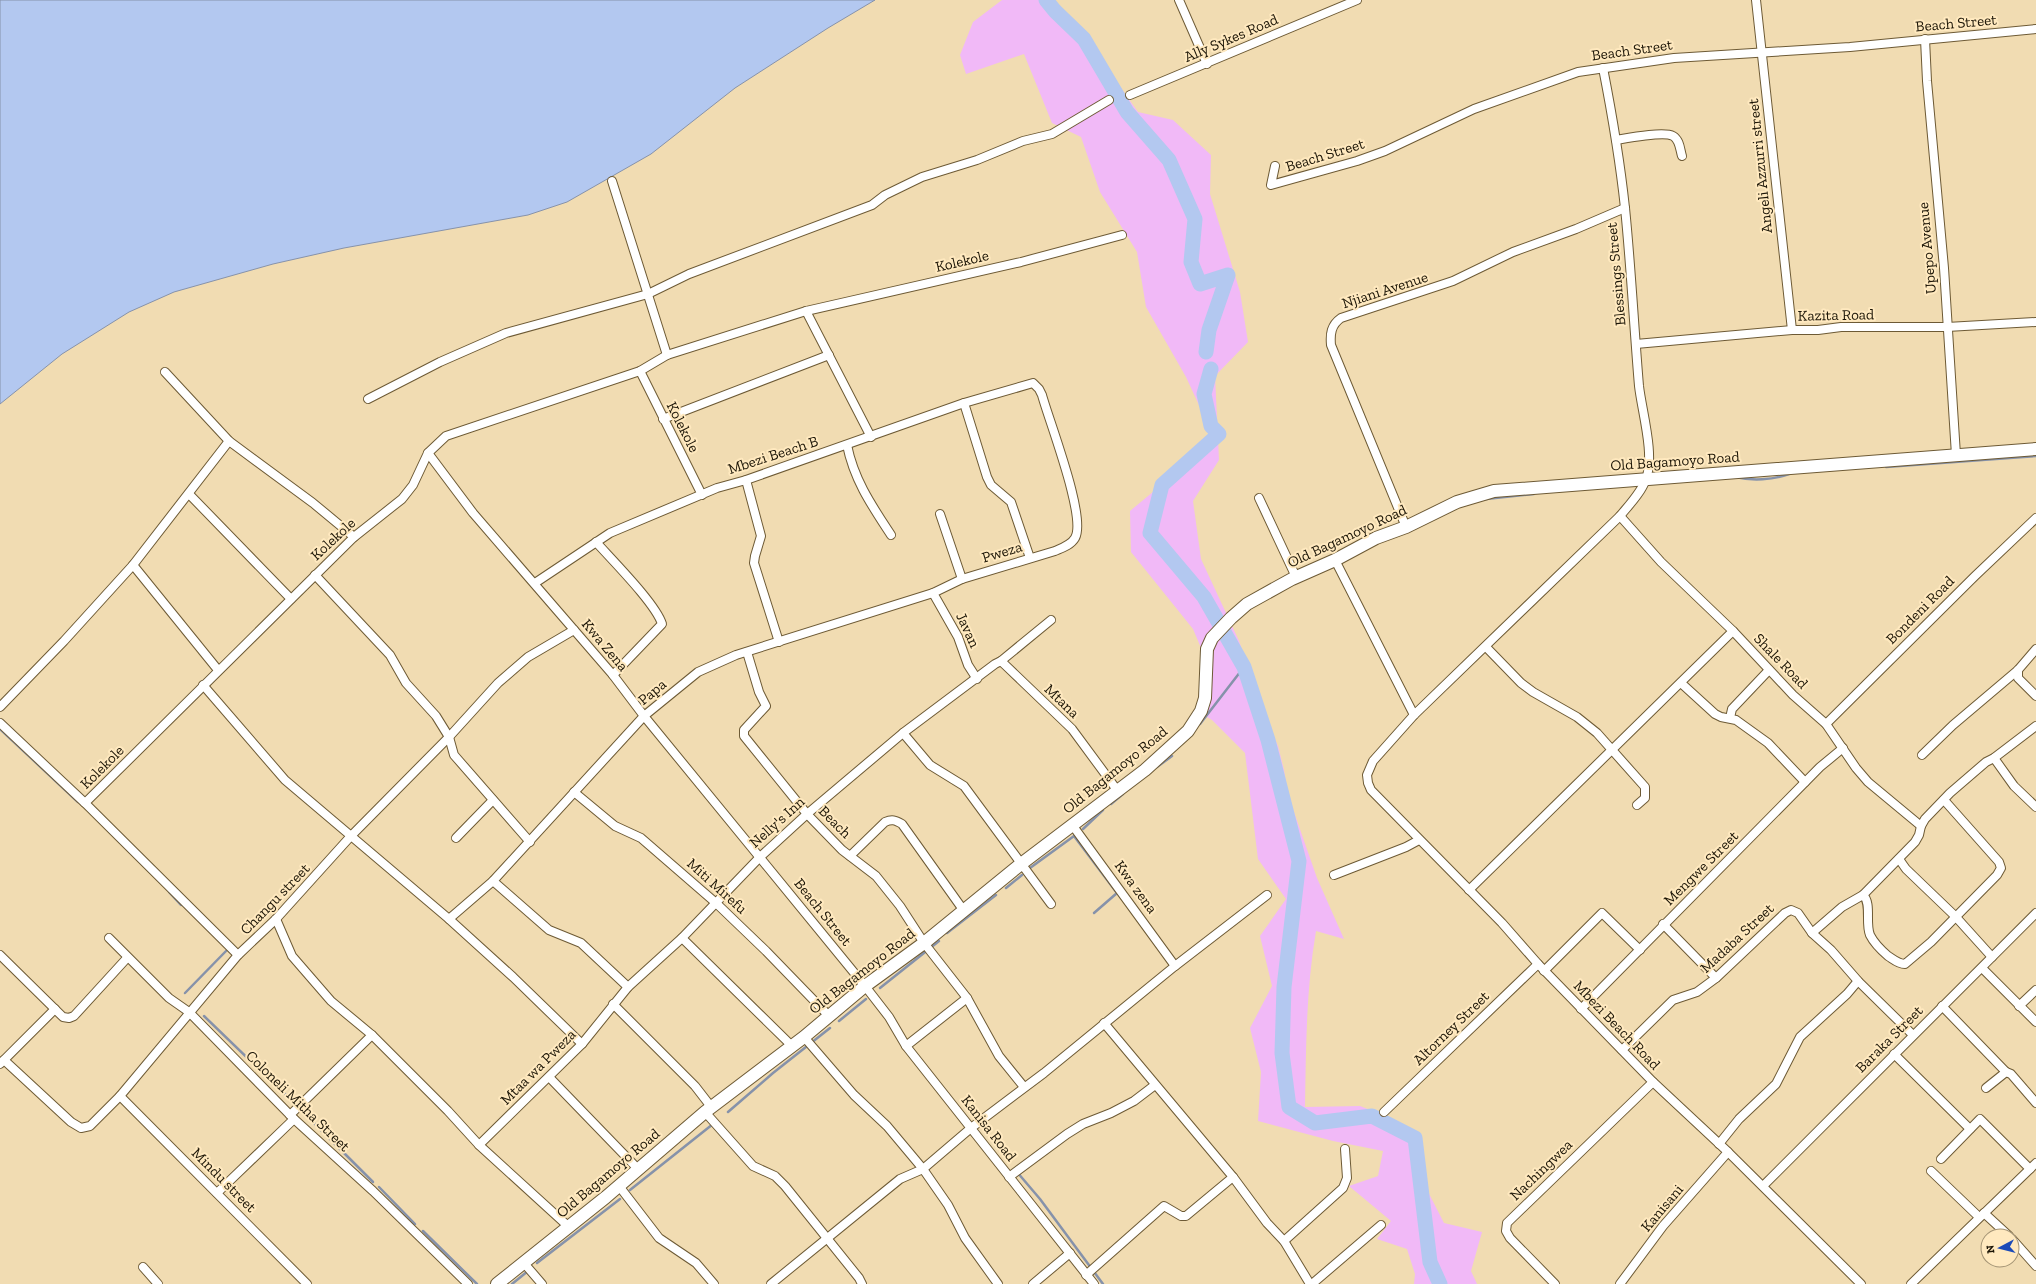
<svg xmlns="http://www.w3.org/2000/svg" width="2036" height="1284" font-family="'Zilla Slab',serif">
<rect width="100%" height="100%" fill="#f1dcb2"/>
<path fill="#f1b9f7" d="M1002,0h49l32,35 55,77 35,8 38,35 -1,39 30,98 8,50 -33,34 4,84 -26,41 8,58 38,82 28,81 11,24 6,24 4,25 29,83 27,61 -28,-8c-10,59 -10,117 -11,176l55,-1 33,13 23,15 5,44 23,45 38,9 -11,39 6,13h-63l1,-10 -8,-25 -30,-10 14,-18 -42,-35 29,-10 5,-25 -50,-10 -75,-20 3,-49 -11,-44 22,-42 -12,-50 26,-37 -28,-40 -13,-106 -33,-33 -12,-7 7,-51 -14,-33 -62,-77 -1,-41 83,-69 3,-9 -12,-17 -18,-39 -40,-70 -9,-55 -37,-60 -19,-55 -29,-14 -28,-69 -58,20 -6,-19 13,-33z"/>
<polygon fill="#b3c8f0" stroke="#8692aa" points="0,0 875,0 828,28 735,88 651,154 567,202 528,215 344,248 273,264 174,292 129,312 62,354 0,404"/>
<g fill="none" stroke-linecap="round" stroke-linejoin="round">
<g stroke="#8692aa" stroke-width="2.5">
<polyline points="1886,467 2036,456"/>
<path d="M1735,477c17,4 38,3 54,-3"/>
<polyline points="1486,499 1534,494"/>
<polyline points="1200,724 1244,667"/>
<polyline points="0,729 78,802"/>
<polyline points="1157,767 1172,756"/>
<polyline points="1111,804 1123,794"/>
<polyline points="1083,829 1103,810"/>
<polyline points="1030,868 1074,836 1117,893 1094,913"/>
<polyline points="1006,888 1022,875"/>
<polyline points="169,892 181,905"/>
<polyline points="947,933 996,895"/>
<polyline points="880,988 939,941"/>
<polyline points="185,993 228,949"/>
<polyline points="204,1016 290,1099"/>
<polyline points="839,1021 866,999"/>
<polyline points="300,1109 373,1182"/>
<polyline points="728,1112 773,1073 830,1028"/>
<polyline points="1017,1172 1040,1199 1103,1284"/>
<polyline points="379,1187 415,1224"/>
<polyline points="630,1190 713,1124"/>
<polyline points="423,1231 477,1284"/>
<polyline points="537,1263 620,1199"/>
<polyline points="512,1284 528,1271"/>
</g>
<g stroke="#b3c8f0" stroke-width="15">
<polyline points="1046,0 1055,11 1084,39 1127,112 1169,160 1195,219 1191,262 1200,284 1228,275 1209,330 1206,352"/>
<polyline points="1211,369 1204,394 1211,426 1219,434 1162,485 1150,533 1204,597 1244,667 1268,740 1299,861 1284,987 1282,1053 1289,1107 1315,1123 1372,1116 1415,1138 1430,1262 1440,1284"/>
</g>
<g stroke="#6d5a35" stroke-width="10">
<g id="minor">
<polyline points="1179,0 1207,64"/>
<polyline points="1756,0 1792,330"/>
<polyline points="1925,39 1927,81 1944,268 1956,455"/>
<path d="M1603,68c9,46 17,93 22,140 6,59 9,119 14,178 3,26 16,69 7,93 -5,14 -17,26 -26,37l-206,199 -41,46 -6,14 1,8 3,7 131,133 36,41 115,118 75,70 133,132"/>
<polyline points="1130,95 1357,0"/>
<path d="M1616,140c12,-2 48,-9 57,-4 7,4 7,14 9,20"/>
<polyline points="1275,166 1271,185 1357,161 1385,151 1474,109 1578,72 1674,58 1850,47 2036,29"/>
<polyline points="612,181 667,355"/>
<polyline points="806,311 871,437"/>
<polyline points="1636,344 1792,330 1818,330 1841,327 1947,327 2036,322"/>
<polyline points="640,371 702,495"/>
<polyline points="165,372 229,441 313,503 354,537"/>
<polyline points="368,399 440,362 506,333 648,294 689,274 872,205 885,195 922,177 977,160 1023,141 1052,134 1109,100"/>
<polyline points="964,403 987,477 991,485 1011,502 1030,558"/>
<polyline points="663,419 829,355"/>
<path d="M847,445c7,35 25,61 44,90"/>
<polyline points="428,453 473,513 613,675 644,716 865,986 889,1017 906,1046 1094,1284"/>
<polyline points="746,480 761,536 755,556 754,563 779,642"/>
<polyline points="189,494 291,599"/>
<polyline points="1259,498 1296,577"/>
<polyline points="940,514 962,579"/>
<polyline points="1620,516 1661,562 1733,631 1793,695 1826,724 1856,768 1868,782 1921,826"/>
<path d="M1406,527l-75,-182c-1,-11 0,-20 10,-27l112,-37 60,-29 63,-23 49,-21"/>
<path d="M596,542c16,18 60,62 66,82l-49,51"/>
<polyline points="1335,560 1414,715"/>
<polyline points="133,565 218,670"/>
<polyline points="315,575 390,655 406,683 436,716 449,737 454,755 530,842"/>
<polyline points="933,593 958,637 968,665 977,679"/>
<polyline points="1486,647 1521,683 1533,692 1577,717 1597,733 1645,787 1645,798 1637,805"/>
<polyline points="747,652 759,692 766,706 744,730 744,736 807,814 842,850 876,876 900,906 924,943 967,998 999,1056 1024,1087"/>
<polyline points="1001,661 1051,620"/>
<polyline points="2018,670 2018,678 2036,696"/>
<polyline points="1681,683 1715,714 1721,717 1736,720 1768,743 1805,782"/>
<polyline points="203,685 285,780 449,919 513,977 582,1044"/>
<polyline points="0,707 64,641 133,565 229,441"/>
<polyline points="1730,718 1732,709 1769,670"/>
<polyline points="0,723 85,803 238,955"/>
<polyline points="1826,724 1975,576 2036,518"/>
<polyline points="903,733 930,765 964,786 1051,904"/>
<polyline points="1922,755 1953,725 2018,670 2036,649"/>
<polyline points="1994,758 2014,786 2036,807"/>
<polyline points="574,792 615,826 641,838 716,903 766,951 829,1016"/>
<polyline points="85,803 354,537 402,499 413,485 428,453 446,436 640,371 667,355 806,311 1021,262 1122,235"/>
<polyline points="1073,826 1175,966"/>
<polyline points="456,838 493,800"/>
<path d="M850,856l35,-34c7,-3 10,-2 17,2l62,87"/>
<polyline points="1899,859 1906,869 1955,916 1992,957"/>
<polyline points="1334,875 1406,847 1419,840"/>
<polyline points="493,881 549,930 581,943 628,987"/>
<polyline points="1469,890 1733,631"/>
<polyline points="1863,895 1915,842 1919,835 1921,826 1925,819 1950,793 1986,762 1994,758 2036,726"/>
<polyline points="276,919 292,956 331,1001 372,1035 448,1111 479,1145 569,1227"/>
<path d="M449,919l44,-38 151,-165 54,-44 38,-17 197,-62 29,-14 93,-28c7,-3 16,-6 20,-13 12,-20 -26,-117 -33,-143l-3,-6 -6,-6 -69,20 -218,77 -29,8 -107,45 -75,50"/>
<polyline points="1663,924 1716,978"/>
<path d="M1812,933l30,-26 21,-12c9,8 2,28 7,40 4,8 11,15 18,21 5,3 10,8 17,8l26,-22 66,-67 4,-7 -2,-6 -55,-62"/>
<polyline points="109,938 169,998 189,1012 294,1119 373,1191 468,1284"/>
<polyline points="682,938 792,1046"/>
<polyline points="0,955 63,1017 69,1018 74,1016 127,958"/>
<polyline points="1982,968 2036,1022"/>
<polyline points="1544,971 1602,913 1640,950"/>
<polyline points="613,1004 695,1086 712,1108"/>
<polyline points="1942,1006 2006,1072"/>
<polyline points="2019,1006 2036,990"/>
<polyline points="1581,1009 1820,767 1843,748"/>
<polyline points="1104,1023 1233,1177 1267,1223 1284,1241 1310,1284"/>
<polyline points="804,1037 854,1095 887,1126 923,1169 948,1205 965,1238 998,1284"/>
<polyline points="906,1046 967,998"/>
<polyline points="1622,1050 1673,1000 1697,992 1716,978 1785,913 1791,910 1798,913 1812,933 1831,950 1858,981 1913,1035"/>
<polyline points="1894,1054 1970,1129"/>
<polyline points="4,1060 71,1122 81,1128 90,1126 120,1096 238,955 276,919 350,837 449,737 498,683 528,657 574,630"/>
<polyline points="0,1064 55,1009"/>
<polyline points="549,1077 638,1169"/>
<polyline points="1986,1088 2006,1072 2011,1074 2036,1103"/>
<polyline points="120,1096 307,1284"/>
<polyline points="705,1112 753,1166 775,1176 785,1186 859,1278 862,1284"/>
<polyline points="1384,1112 1538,964"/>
<polyline points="290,1115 372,1035"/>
<polyline points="1719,1144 1739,1119 1776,1084 1800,1037 1847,994 1858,981"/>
<polyline points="479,1145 582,1044 628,987 682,938 760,857 807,814 903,733 995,664 1001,661 1072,729 1117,790"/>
<polyline points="1941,1159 1980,1119 2030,1169"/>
<polyline points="1931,1171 1979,1217"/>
<polyline points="1009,1177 1067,1134 1083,1124 1111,1113 1134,1101 1155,1085"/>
<polyline points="619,1186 659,1238 696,1263 714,1284"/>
<polyline points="1763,1186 2036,913"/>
<polyline points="217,1193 294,1119"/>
<polyline points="1984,1213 2009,1236"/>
<polyline points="2012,1239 2036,1266"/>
<polyline points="1284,1241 1343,1188 1347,1178 1345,1149"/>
<polyline points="523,1262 542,1284"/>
<polyline points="143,1267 158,1284"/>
<polyline points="1086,1275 1164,1206 1181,1216 1186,1216 1233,1177"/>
<polyline points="771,1284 900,1179 923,1169 971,1128 1044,1073 1175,966 1267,895"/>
<polyline points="1033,1284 1070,1253"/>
<polyline points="1312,1284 1381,1225"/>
<polyline points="1555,1284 1510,1238 1506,1231 1507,1223 1653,1082"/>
<polyline points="1620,1284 1663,1226 1728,1152"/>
<polyline points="1911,1284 2036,1163"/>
</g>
</g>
<g stroke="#6d5a35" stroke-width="14">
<polyline id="primary" points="497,1284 606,1197 705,1112 804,1037 865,986 924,943 1021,864 1145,770 1188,731 1201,711 1205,698 1207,649 1212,638 1231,618 1247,604 1292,579 1335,560 1376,538 1406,527 1457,502 1494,491 2036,449"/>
</g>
<use href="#minor" stroke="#fff" stroke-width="8"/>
<use href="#primary" stroke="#fff" stroke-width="12"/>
</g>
<g text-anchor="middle" stroke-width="4" stroke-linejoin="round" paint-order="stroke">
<g font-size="15" fill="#1c1506" stroke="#ffe9bf">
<text transform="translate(1956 23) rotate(-5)" y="5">Beach Street</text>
<text transform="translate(1231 38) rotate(-23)" y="5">Ally Sykes Road</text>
<text transform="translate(1632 50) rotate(-8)" y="5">Beach Street</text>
<text transform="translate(1325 155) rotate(-17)" y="5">Beach Street</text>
<text transform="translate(1760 166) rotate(-96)" y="5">Angeli Azzurri street</text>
<text transform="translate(1927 248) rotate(-95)" y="5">Upepo Avenue</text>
<text transform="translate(962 261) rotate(-13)" y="5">Kolekole</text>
<text transform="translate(1616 274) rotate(-95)" y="5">Blessings Street</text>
<text transform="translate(1385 290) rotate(-18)" y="5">Njiani Avenue</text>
<text transform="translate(1836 315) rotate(-1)" y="5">Kazita Road</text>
<text transform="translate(683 427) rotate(63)" y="5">Kolekole</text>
<text transform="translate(773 455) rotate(-18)" y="5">Mbezi Beach B</text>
<text transform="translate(1675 461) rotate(-4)" y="5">Old Bagamoyo Road</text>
<text transform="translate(1347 536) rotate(-25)" y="5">Old Bagamoyo Road</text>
<text transform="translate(333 539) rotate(-43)" y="5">Kolekole</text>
<text transform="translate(1002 552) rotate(-17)" y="5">Pweza</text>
<text transform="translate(1920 610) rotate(-45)" y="5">Bondeni Road</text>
<text transform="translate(968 630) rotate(65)" y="5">Javan</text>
<text transform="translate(605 645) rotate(50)" y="5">Kwa Zena</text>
<text transform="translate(1781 661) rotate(46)" y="5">Shale Road</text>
<text transform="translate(652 692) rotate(-40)" y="5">Papa</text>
<text transform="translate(1062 701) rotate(44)" y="5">Mtana</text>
<text transform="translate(102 767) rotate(-45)" y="5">Kolekole</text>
<text transform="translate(1115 770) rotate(-39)" y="5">Old Bagamoyo Road</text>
<text transform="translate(777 822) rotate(-42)" y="5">Nelly's Inn</text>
<text transform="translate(835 822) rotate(45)" y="5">Beach</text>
<text transform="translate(1701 868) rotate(-45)" y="5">Mengwe Street</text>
<text transform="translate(717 886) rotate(42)" y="5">Miti Mirefu</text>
<text transform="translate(1136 887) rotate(54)" y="5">Kwa zena</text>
<text transform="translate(275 899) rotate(-46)" y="5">Changu street</text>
<text transform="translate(823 912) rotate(51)" y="5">Beach Street</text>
<text transform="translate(1737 938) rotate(-43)" y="5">Madaba Street</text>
<text transform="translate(862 971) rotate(-38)" y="5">Old Bagamoyo Road</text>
<text transform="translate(1617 1025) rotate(46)" y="5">Mbezi Beach Road</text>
<text transform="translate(1451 1028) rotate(-44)" y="5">Altorney Street</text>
<text transform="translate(1889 1039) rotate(-45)" y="5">Baraka Street</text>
<text transform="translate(538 1067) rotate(-45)" y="5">Mtaa wa Pweza</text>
<text transform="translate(298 1101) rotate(44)" y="5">Coloneli Mitha Street</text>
<text transform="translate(989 1128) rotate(52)" y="5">Kanisa Road</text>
<text transform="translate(1541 1170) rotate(-44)" y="5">Nachingwea</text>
<text transform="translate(608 1173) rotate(-40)" y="5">Old Bagamoyo Road</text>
<text transform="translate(224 1180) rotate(45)" y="5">Mindu street</text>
<text transform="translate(1662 1208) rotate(-50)" y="5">Kanisani</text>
</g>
</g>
<g transform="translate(2000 1248) rotate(263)"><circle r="19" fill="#ffe9bf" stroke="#a49475"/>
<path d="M0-3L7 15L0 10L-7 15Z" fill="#1d4bb8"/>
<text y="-6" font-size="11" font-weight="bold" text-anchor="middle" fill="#1c1506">N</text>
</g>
</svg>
